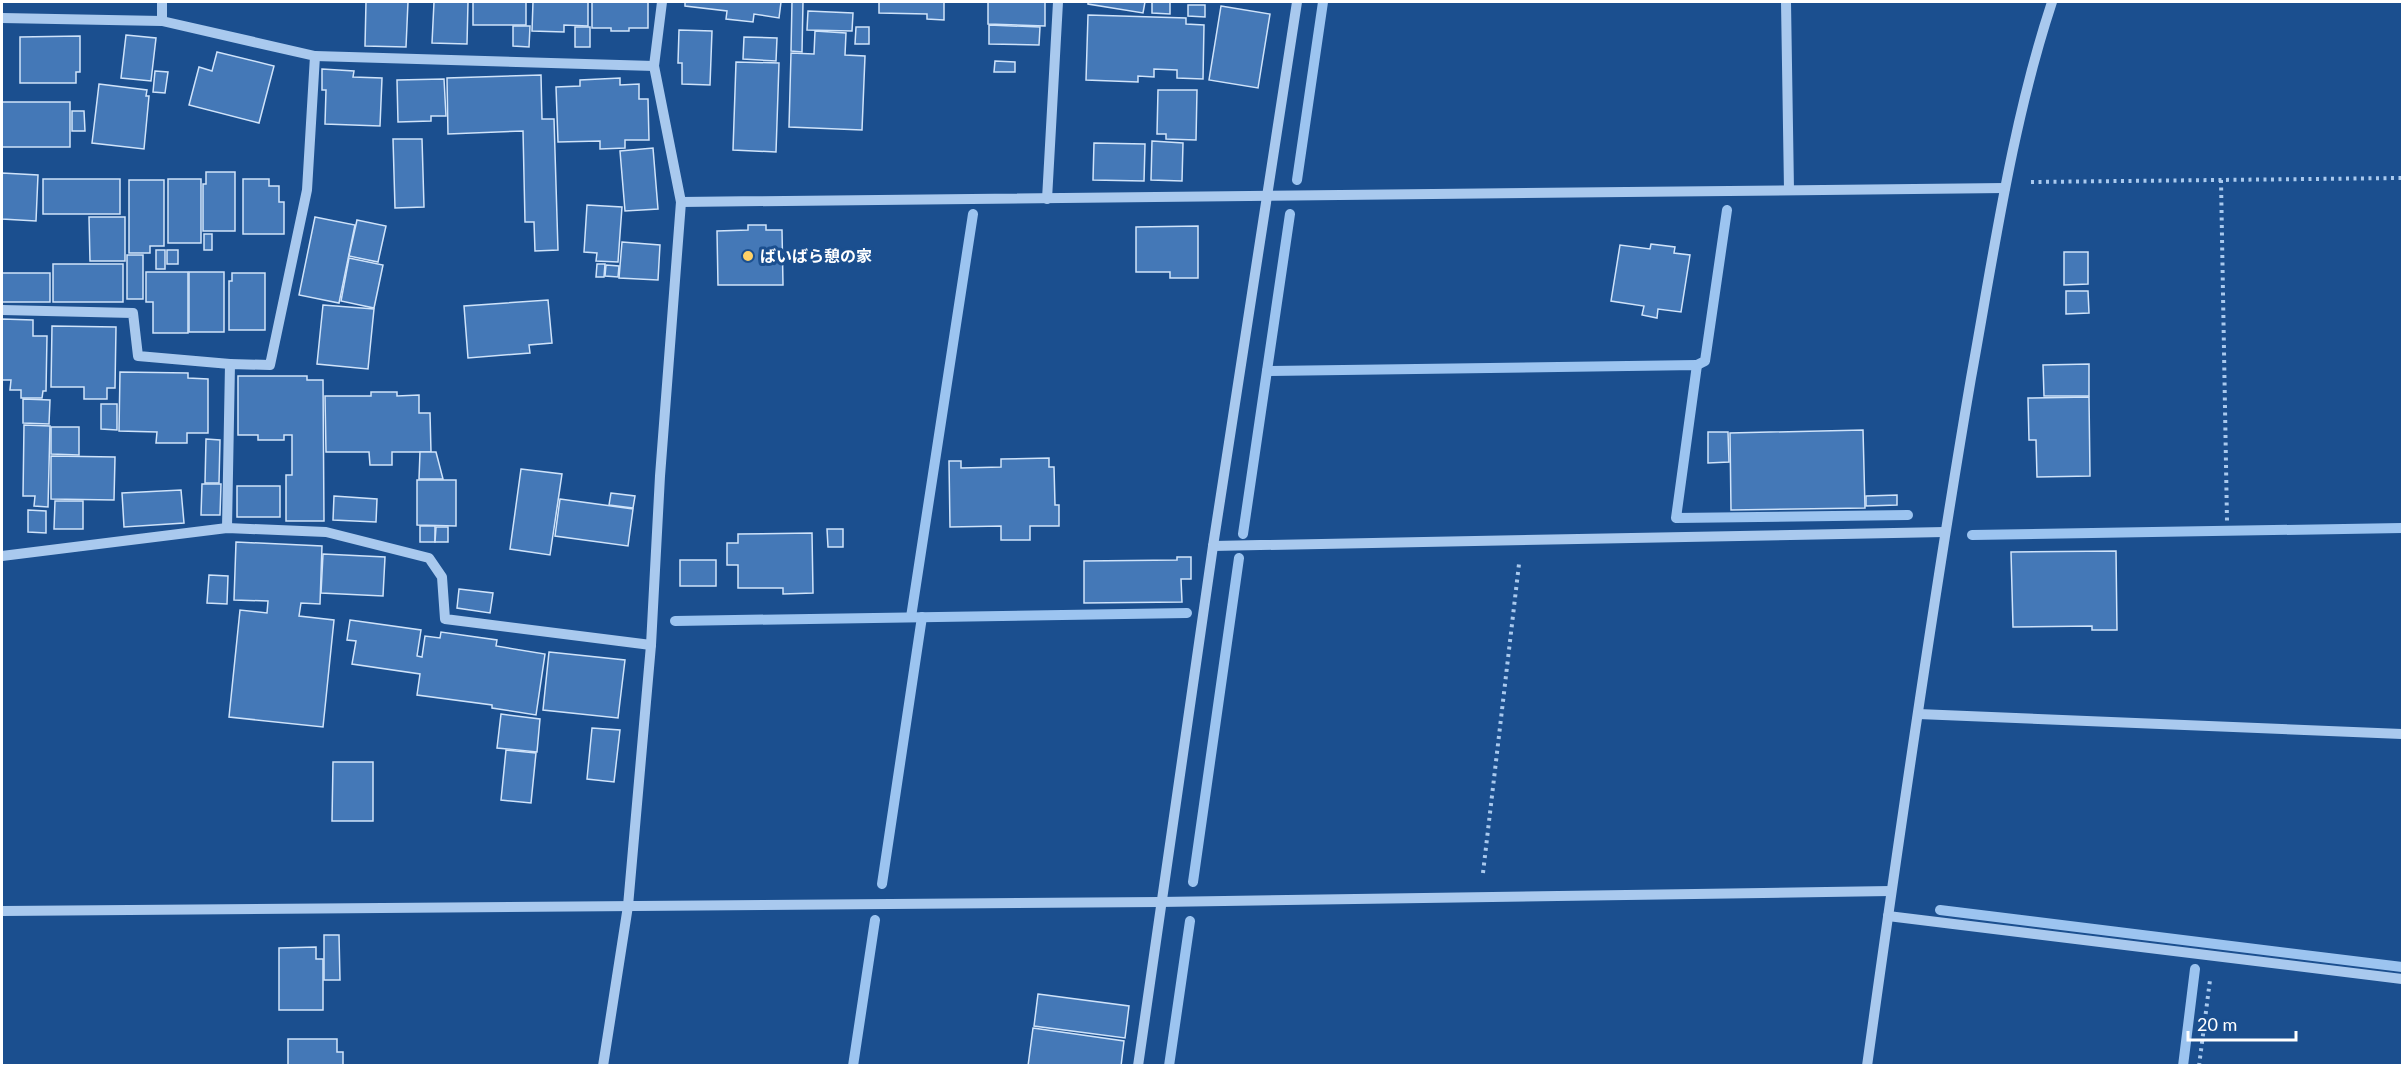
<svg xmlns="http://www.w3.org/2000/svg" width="2404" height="1067" font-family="Lato,'Noto Sans JP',sans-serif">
<rect width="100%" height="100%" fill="#1b4f8f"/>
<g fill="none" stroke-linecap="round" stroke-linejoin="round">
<g stroke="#9cc4f0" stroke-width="10">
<polyline points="1297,180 1323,2"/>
<polyline points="1697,365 1705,361 1727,210"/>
<polyline points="1267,371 1697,365 1676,518 1908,515"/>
<polyline points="1243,534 1290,214"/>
<polyline points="1972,535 2402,528"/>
<polyline points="911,617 973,214"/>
<polyline points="675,621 1187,613"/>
<polyline points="1193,882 1239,558"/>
<polyline points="882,884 922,617"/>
<polyline points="1940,910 2402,967"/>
<polyline points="853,1066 875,920"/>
<polyline points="1169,1066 1190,921"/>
<polyline points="2183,1066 2195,969"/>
</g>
</g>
<g fill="#4478b7" stroke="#cfe3fa" stroke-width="1.5">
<polygon points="366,2 408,2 406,47 365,46"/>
<polygon points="434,2 468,2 467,44 432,43"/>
<rect x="473" y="2" width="53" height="23"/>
<polygon points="533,2 588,2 588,26 564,25 564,32 532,31"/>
<polygon points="592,2 648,2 648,28 629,28 629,31 611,31 611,28 592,28"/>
<polygon points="685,2 781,2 779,18 754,14 753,22 726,19 727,11 685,6"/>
<polygon points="792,2 803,2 802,52 791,51"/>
<polygon points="879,2 944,2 944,20 927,19 927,14 879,13"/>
<polygon points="988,2 1045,2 1045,26 988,24"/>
<polygon points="1088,2 1145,2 1143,13 1088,4"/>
<polygon points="1152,2 1170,2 1170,14 1152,13"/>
<polygon points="1188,5 1205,5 1205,17 1188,16"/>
<polygon points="1221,6 1270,14 1258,88 1209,80"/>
<polygon points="808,11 853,13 852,31 807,30"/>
<polygon points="1088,15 1186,18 1186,24 1204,25 1203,79 1177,78 1177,70 1154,69 1154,77 1138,76 1138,82 1086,80"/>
<polygon points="989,25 1040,27 1039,45 989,44"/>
<polygon points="513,26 530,26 529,47 513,46"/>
<rect x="575" y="27" width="15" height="20"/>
<polygon points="856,27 869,27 869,44 855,44"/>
<polygon points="679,30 712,31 710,85 682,84 682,63 678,63"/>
<polygon points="815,31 846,33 845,55 865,56 862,130 789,127 791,53 814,54"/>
<polygon points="126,35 156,38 151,81 121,78"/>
<polygon points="80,36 80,72 76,72 76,83 20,83 20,37"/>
<polygon points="744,37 777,38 776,61 743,59"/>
<polygon points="217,52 274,66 259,123 189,105 199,67 212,71"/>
<polygon points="995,61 1015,62 1015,72 994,72"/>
<polygon points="736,62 779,63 776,152 733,150"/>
<polygon points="322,69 354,71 353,77 382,78 380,126 325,124 326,90 322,90"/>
<polygon points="155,71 168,72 165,93 153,92"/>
<polygon points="541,75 542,119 554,119 558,250 535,251 534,222 525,222 523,131 448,134 447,78"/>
<polygon points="620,78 620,85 639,84 639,99 648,99 649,140 625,140 625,148 600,149 600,141 558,142 556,87 580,86 580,80"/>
<polygon points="444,79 446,116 431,116 431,121 398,122 397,80"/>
<polygon points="99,84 147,90 146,96 149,96 144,149 92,143"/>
<polygon points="1158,90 1197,90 1196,140 1166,139 1166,134 1157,134"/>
<rect x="2" y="102" width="68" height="45"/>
<polygon points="72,111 84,111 85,131 72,131"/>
<polygon points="393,139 422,139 424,207 395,208"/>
<polygon points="1152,141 1183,143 1182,181 1151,180"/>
<polygon points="1094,143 1145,144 1144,181 1093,180"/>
<polygon points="653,148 658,209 625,211 620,151"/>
<polygon points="206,172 235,172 235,231 203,231 203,184 206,184"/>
<polygon points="2,173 38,175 36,221 2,219"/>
<rect x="43" y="179" width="77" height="35"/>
<rect x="168" y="179" width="33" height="64"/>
<polygon points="243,179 269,179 269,186 279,186 279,202 284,202 284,234 243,234"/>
<polygon points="129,180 164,180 164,246 150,246 150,253 129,253"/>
<polygon points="587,205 622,207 618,262 596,261 597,253 584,252"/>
<polygon points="89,217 125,217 125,261 90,261"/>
<polygon points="315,217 355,225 339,303 299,295"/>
<polygon points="357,220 386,226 378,262 349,256"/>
<polygon points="748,225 766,225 766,230 782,230 783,285 718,285 717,231 748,230"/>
<polygon points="1198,226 1198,278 1170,278 1170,272 1136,272 1136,227"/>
<rect x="204" y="234" width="8" height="16"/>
<polygon points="622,242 660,245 658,280 619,278"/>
<polygon points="1651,244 1675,247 1674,253 1690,255 1681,312 1658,309 1657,318 1642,315 1644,306 1611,301 1620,245 1650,249"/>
<rect x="156" y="250" width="9" height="19"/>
<rect x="167" y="250" width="11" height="14"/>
<polygon points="2064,252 2088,252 2088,284 2064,285"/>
<rect x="127" y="255" width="16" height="44"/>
<polygon points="349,258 383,265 374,308 341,301"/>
<rect x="53" y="264" width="70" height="38"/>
<polygon points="597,264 605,264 604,277 596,277"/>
<polygon points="606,265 619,266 618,277 605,276"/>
<polygon points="146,272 188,272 188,333 153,333 153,302 146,302"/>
<rect x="189" y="272" width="35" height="60"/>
<rect x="2" y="273" width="48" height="29"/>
<polygon points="232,273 265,273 265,330 229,330 229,281 232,281"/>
<polygon points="2066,291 2088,291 2089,313 2066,314"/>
<polygon points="548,300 552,343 529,345 530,353 468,358 464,306"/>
<polygon points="323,305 374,309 368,369 317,364"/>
<polygon points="2,319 33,320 33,336 47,336 46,391 43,391 42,398 21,398 21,390 10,390 11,380 2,380"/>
<polygon points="52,326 116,327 115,388 107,388 107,399 84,399 84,387 51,387"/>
<polygon points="2089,364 2089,396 2044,396 2043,365"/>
<polygon points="120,372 188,373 188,378 208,379 208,433 187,433 187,443 156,443 157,432 119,431"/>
<polygon points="238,376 307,376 307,380 323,380 324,521 286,521 286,475 292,475 292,435 284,435 284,440 258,440 258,435 238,435"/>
<polygon points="371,392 397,392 397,396 419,395 419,413 430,413 431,452 392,452 392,465 370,465 369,452 326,452 325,396 371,396"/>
<polygon points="2089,397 2090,476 2037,477 2036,440 2029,440 2028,398"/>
<polygon points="23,399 50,400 49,424 23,423"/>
<polygon points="101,404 117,404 117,430 101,429"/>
<polygon points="24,425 50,426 48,507 34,506 35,496 23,496"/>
<polygon points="51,427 79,427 79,455 51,454"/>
<polygon points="1863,430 1865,508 1731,510 1730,433"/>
<polygon points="1708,432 1728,432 1729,462 1708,463"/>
<polygon points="206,439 220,440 219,483 205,483"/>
<polygon points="420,452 436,452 443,479 419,479"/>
<polygon points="51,456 115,457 114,500 51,499"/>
<polygon points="1049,458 1049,467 1054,467 1055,505 1059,505 1059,526 1030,526 1030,540 1001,540 1001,526 950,527 949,461 961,461 961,468 1001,467 1001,459"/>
<polygon points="521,469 562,474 550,555 510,549"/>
<polygon points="417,480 456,480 456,526 417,525"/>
<polygon points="202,484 221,484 220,515 201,515"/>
<rect x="237" y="486" width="43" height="31"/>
<polygon points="181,490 184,523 124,527 122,493"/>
<polygon points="611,493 635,496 633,508 609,505"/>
<polygon points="1897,495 1897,505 1866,506 1866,496"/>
<polygon points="334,496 377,499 376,522 333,520"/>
<polygon points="560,499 633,509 628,546 555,536"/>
<polygon points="55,501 83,501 83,529 54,529"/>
<polygon points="28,510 46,511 46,533 28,532"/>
<rect x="420" y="526" width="15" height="16"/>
<polygon points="436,527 448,527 448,542 435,542"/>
<polygon points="827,529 843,529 843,547 828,547"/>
<polygon points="812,533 813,593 783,594 783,588 738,588 738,565 727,565 727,543 738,543 738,534"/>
<polygon points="236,542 322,546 320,604 301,603 299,616 334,620 323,727 229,717 240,610 267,613 268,601 234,600"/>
<polygon points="2116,551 2117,630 2092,630 2092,626 2013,627 2011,552"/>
<polygon points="323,554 385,557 383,596 321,593"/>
<polygon points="1177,557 1191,557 1191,579 1181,579 1182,602 1084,603 1084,561 1177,560"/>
<rect x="680" y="560" width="36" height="26"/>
<polygon points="209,575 228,576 227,604 207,603"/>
<polygon points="459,589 493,593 490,613 457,608"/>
<polygon points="350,620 421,630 417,656 422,657 425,636 440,638 441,632 497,640 496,646 545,654 536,715 492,708 492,705 417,695 420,674 352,664 356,641 347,640"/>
<polygon points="549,652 625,660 618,718 543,710"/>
<polygon points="501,714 540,719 537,752 497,748"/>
<polygon points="592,728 620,730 614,782 587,779"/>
<polygon points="506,750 536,753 531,803 501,800"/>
<polygon points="333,762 373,762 373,821 332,821"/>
<polygon points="324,935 339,935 340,980 324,980"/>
<polygon points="316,947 316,959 323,959 323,1010 279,1010 279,948"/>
<polygon points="1038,994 1129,1006 1125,1038 1034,1026"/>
<polygon points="1033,1028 1124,1041 1121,1066 1028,1066"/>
<polygon points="288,1039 337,1039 337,1052 343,1052 343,1066 288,1066"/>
</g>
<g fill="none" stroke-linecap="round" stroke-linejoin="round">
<g stroke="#a9c9ee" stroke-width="4" stroke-dasharray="3 4.5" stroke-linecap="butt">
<polyline points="2221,180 2227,521"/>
<polyline points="2031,182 2402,178"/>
<polyline points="1483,873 1519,564"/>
<polyline points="2199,1066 2210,980"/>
</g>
<g stroke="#a9c9ee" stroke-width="10">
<polyline points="1786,2 1789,190"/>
<polyline points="2,18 162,21 315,56 307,190 270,365 230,364 227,528"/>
<polyline points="162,21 162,2"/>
<polyline points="315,56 654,66"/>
<polyline points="1047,199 1058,2"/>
<polyline points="681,202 2005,188"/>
<polyline points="2,310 133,313 138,356 230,364"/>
<polyline points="1213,546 1945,532"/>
<polyline points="2,556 227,528 326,532 429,558 442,577 445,619 651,645"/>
<polyline points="1918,714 2402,734"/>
<polyline points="2,911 1160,902 1891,891"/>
<polyline points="1888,916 2402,979"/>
<polyline points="603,1066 628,906 651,645 660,476 681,202 654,66 662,2"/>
<polyline points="1138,1066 1213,546 1297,2"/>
<path d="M1867,1066c32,-230 65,-460 104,-688 23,-126 41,-255 81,-376"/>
</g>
</g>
<circle fill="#ffd166" stroke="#1b4f8f" stroke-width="2" cx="748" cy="256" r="6"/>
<g text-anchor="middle" stroke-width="6" stroke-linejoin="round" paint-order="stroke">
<g font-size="16" font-weight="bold" fill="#fff" stroke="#1b4f8f" text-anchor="start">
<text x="760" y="262">ばいばら憩の家</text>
</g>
</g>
<rect width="2404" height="1067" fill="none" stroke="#ffffff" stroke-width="6"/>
<path d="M2188 1031v9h108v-9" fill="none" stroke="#ffffff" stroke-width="3"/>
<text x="2197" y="1031" font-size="18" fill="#ffffff" stroke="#1b4f8f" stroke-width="4.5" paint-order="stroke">20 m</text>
</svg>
